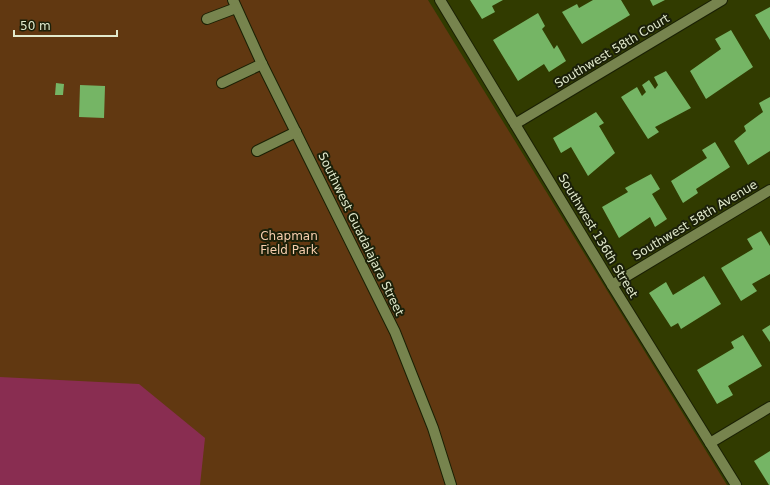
<svg xmlns="http://www.w3.org/2000/svg" width="770" height="485" font-family="'DejaVu Sans',sans-serif">
<rect width="100%" height="100%" fill="#313b00"/>
<polygon fill="#613811" points="0,0 428,0 727,485 0,485"/>
<polygon fill="#892d51" points="0,377 139,384 205,438 200,485 0,485"/>
<g fill="#75b565">
<polygon points="470,0 503,0 492,6 495,12 482,19"/>
<polygon points="593,0 621,0 630,15 582,44 562,12 577,4 579,8"/>
<polygon points="650,0 665,0 653,6"/>
<polygon points="770,7 770,40 755,15"/>
<polygon points="538,13 545,26 542,29 554,49 557,45 566,61 549,72 544,64 518,81 493,40"/>
<polygon points="731,30 753,67 706,99 690,71 721,49 715,39"/>
<polygon points="666,71 691,108 655,127 659,132 648,139 621,97 637,87 642,96 646,92 642,85 649,80 655,89 658,85 654,77"/>
<polygon points="56,83 64,84 63,95 55,95"/>
<polygon points="80,85 105,86 104,118 79,117"/>
<polygon points="770,97 770,151 748,165 734,141 746,131 744,126 763,112 759,103"/>
<polygon points="596,112 604,123 599,126 615,153 588,176 571,147 561,153 553,138"/>
<polygon points="715,142 730,167 696,189 698,193 683,203 671,181 707,158 702,150"/>
<polygon points="651,174 660,189 652,194 667,219 655,227 650,217 619,238 602,207 628,192 625,188"/>
<polygon points="761,231 770,246 770,274 752,284 757,291 741,301 721,268 753,249 747,239"/>
<polygon points="704,276 721,304 681,329 678,323 671,327 649,293 666,282 673,295"/>
<polygon points="770,325 770,342 762,330"/>
<polygon points="743,335 762,366 728,386 733,395 717,404 697,370 734,348 731,342"/>
<polygon points="770,451 770,485 769,485 754,461"/>
</g>
<g fill="none" stroke-linecap="round" stroke-linejoin="round">
<g stroke="#1a2004" stroke-width="12">
<g id="minor">
<polyline points="233,0 262,64 395,332 433,428 451,485"/>
<polyline points="440,0 612,285 736,485"/>
<polyline points="207,19 236,8"/>
<polyline points="222,83 262,64"/>
<polyline points="515,124 722,0"/>
<polyline points="257,151 296,132"/>
<polyline points="612,285 770,190"/>
<polyline points="710,443 770,407"/>
</g>
</g>
<use href="#minor" stroke="#77844e" stroke-width="10"/>
</g>
<g text-anchor="middle" stroke-width="4" stroke-linejoin="round" paint-order="stroke">
<g font-size="12" fill="#e2eacd" stroke="#1b2009">
<text transform="translate(612 51) rotate(-31)" y="4">Southwest 58th Court</text>
<text transform="translate(695 220) rotate(-31)" y="4">Southwest 58th Avenue</text>
<text transform="translate(361 234) rotate(64)" y="4">Southwest Guadalajara Street</text>
<text transform="translate(598 236) rotate(59)" y="4">Southwest 136th Street</text>
</g>
<g font-size="12" fill="#f7ceae" stroke="#1b2009">
<text x="289" y="240">Chapman<tspan x="289" dy="14">Field Park</tspan></text>
</g>
</g>
<path d="M14 30v6h103v-6" fill="none" stroke="#e2eacd" stroke-width="2"/>
<text x="20" y="30" font-size="12" fill="#e2eacd" stroke="#1b2009" stroke-width="3" paint-order="stroke">50 m</text>
</svg>
